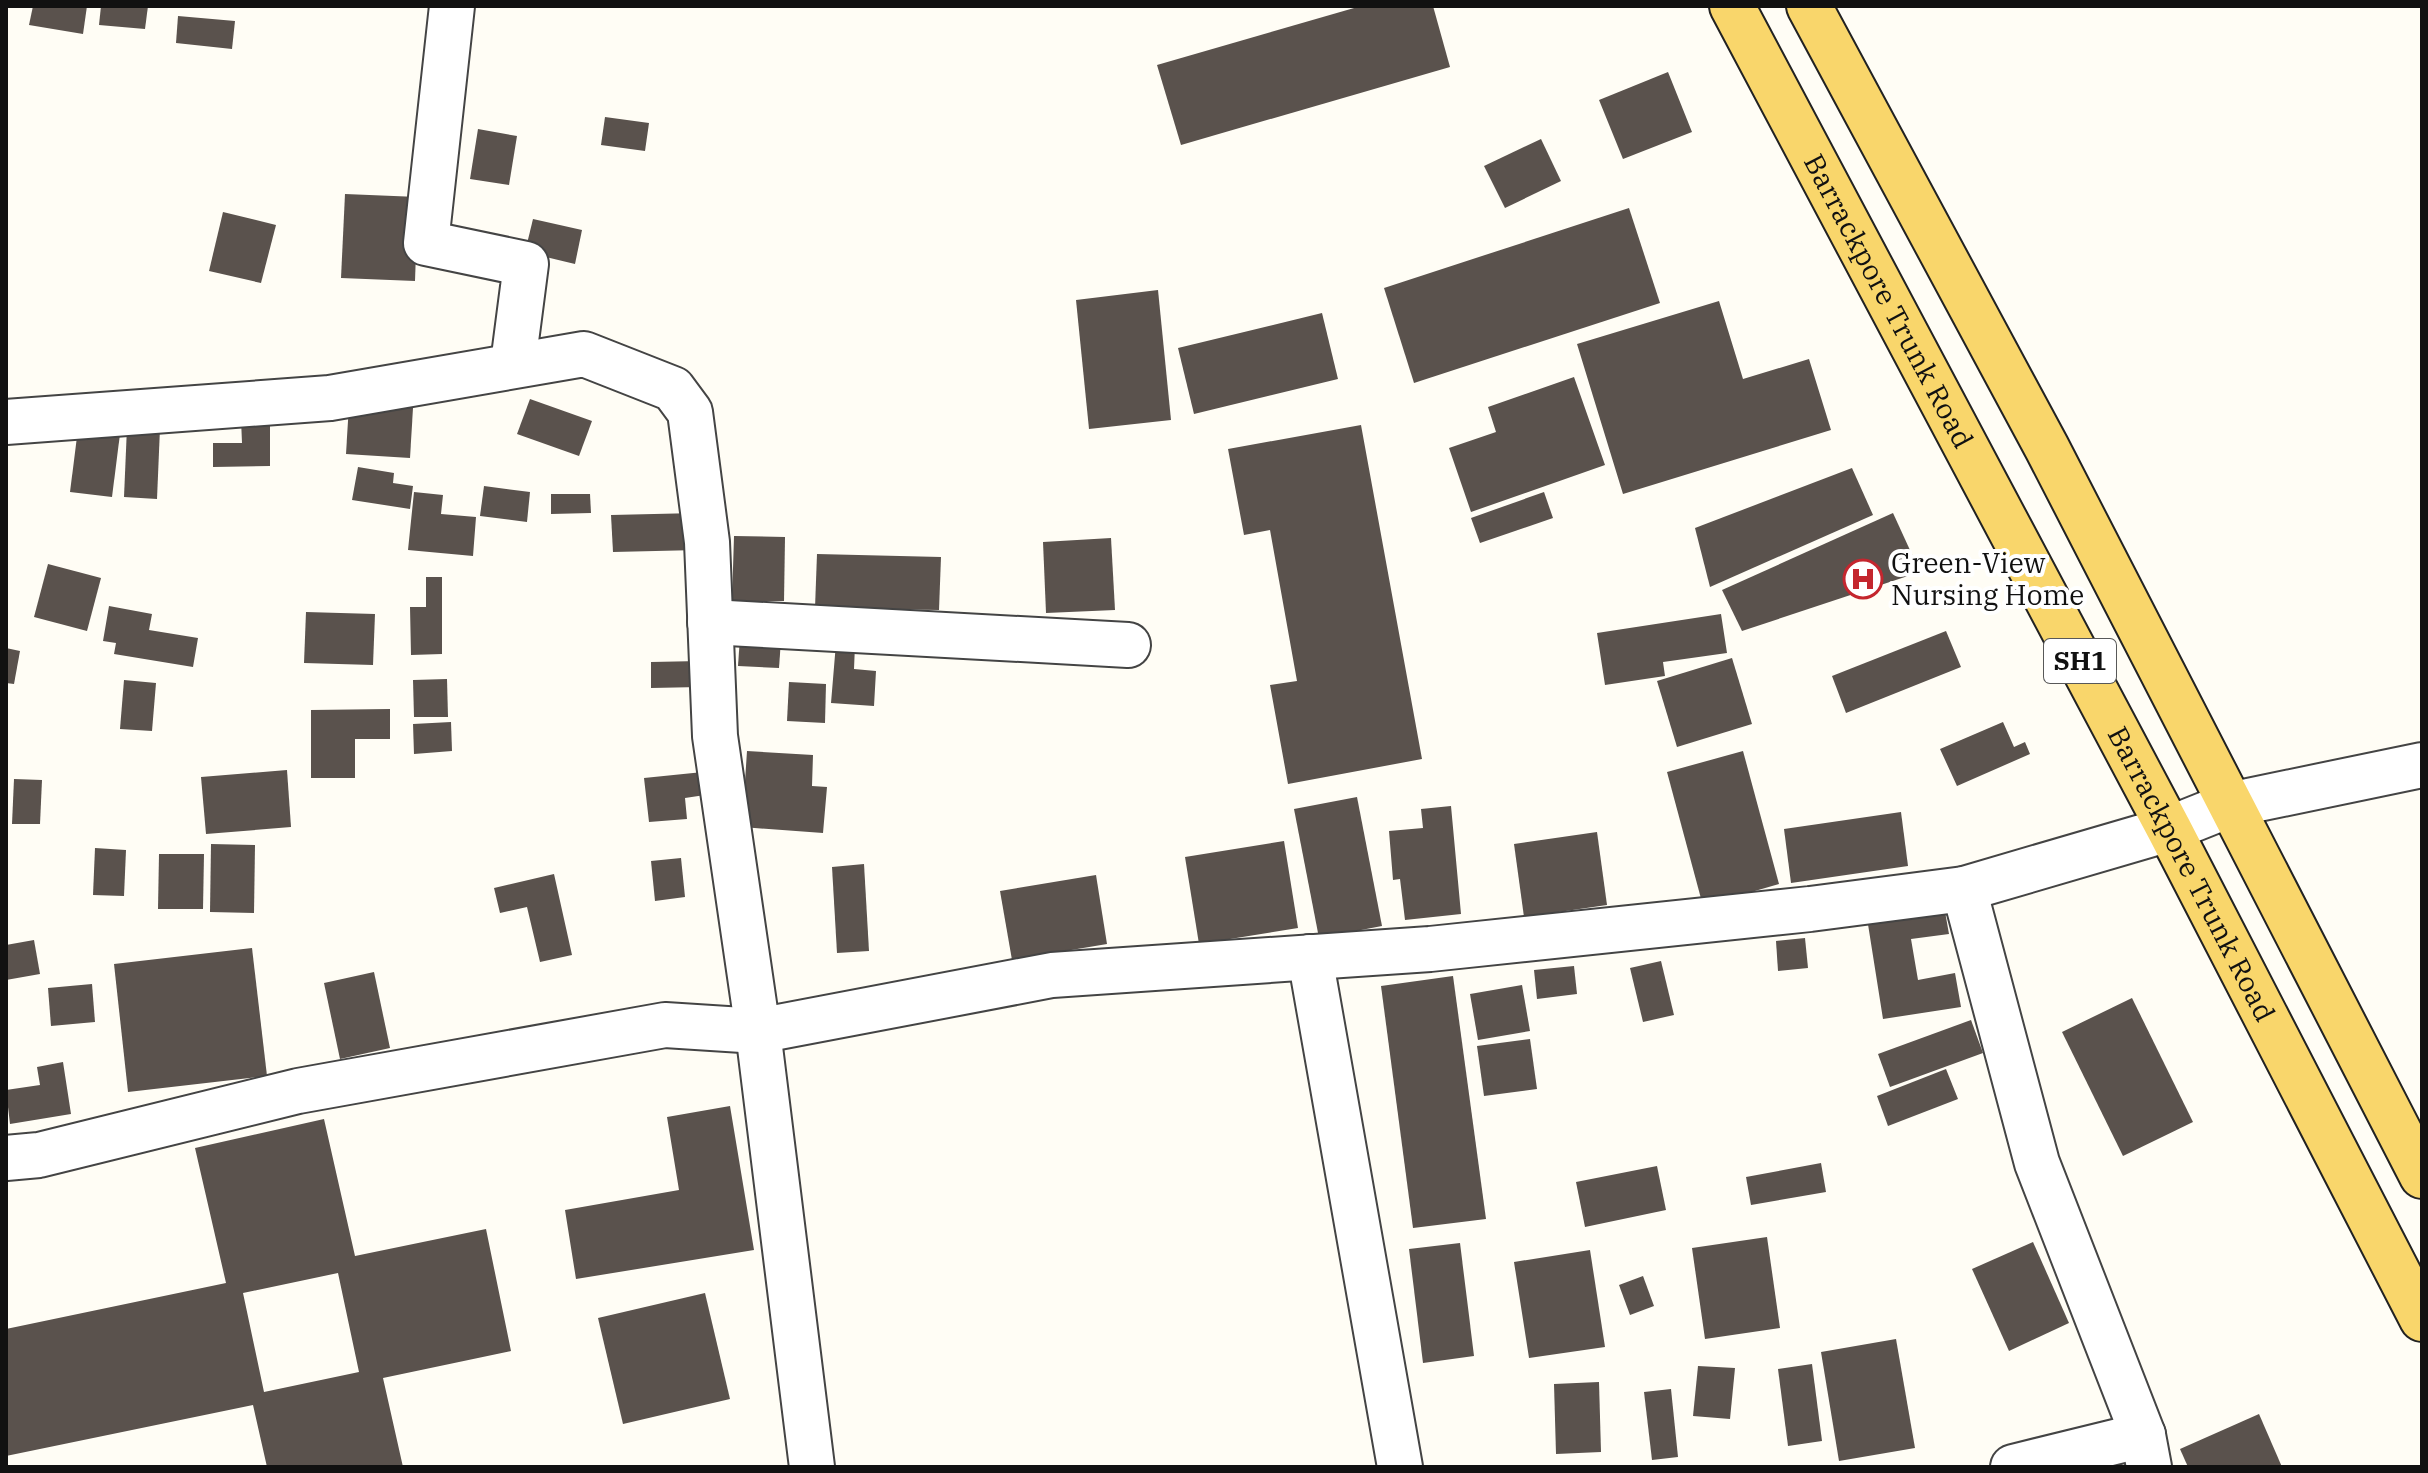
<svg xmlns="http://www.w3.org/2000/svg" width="2428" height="1473" font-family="'IBM Plex Serif',serif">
<rect width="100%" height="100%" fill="#fffdf5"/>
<g fill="#5a524d" fill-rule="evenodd">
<polygon points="33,6 87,6 83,34 29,25"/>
<polygon points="101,6 148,6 145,29 99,25"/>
<polygon points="1361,6 1433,6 1450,67 1181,145 1157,65"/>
<polygon points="178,16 235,21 232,49 176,43"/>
<polygon points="1668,72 1692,132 1623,159 1599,100"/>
<polygon points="605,117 649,123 645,151 601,145"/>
<polygon points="478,129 517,136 509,185 470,179"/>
<polygon points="1541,139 1561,181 1505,208 1484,166"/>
<polygon points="345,194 418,197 415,281 341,278"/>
<polygon points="1629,208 1660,303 1414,383 1384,288"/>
<polygon points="223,212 276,225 261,283 209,271"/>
<polygon points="533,219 582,230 575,264 525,252"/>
<polygon points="1158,290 1171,420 1089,429 1076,300"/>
<polygon points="1719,301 1743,379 1809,359 1831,430 1623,494 1577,344"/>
<polygon points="1322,313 1338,379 1194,414 1178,348"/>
<polygon points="1574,377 1605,465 1471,512 1449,448 1496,432 1488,407"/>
<polygon points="530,399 592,421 579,456 517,434"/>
<polygon points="349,404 413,408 410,458 346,454"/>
<polygon points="270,418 270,466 213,467 213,443 242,443 241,419"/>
<polygon points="79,421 121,426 112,497 70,492"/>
<polygon points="1361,425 1422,759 1288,784 1270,685 1297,681 1270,530 1244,535 1228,449"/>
<polygon points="127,427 160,428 157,499 124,497"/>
<polygon points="358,467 394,473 393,483 413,486 410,509 352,500"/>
<polygon points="1852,468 1873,515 1710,587 1695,528"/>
<polygon points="484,486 530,492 527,522 480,516"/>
<polygon points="414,492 443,495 441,514 476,517 473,556 408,550"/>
<polygon points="1544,492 1553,518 1480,543 1471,518"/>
<polygon points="551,494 590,494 591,513 551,514"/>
<polygon points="697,513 698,550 613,552 611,515"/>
<polygon points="1893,513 1920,572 1742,631 1722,590"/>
<polygon points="734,536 785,537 784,601 732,601"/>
<polygon points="1111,538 1115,610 1046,613 1043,542"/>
<polygon points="817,554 941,557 939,610 815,608"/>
<polygon points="48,564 101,578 87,631 34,617"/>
<polygon points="426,577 442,577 442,654 411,655 410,607 426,607"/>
<polygon points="109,606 152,614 149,630 198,638 193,667 114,654 116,643 103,641"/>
<polygon points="306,612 375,614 373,665 304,663"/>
<polygon points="1721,614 1727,653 1663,662 1665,676 1605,685 1597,633"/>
<polygon points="1946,631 1961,667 1846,713 1832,676"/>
<polygon points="740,637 781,640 779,668 738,666"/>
<polygon points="836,643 855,645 854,669 876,671 874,706 831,703"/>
<polygon points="6,648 20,651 14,684 6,683"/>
<polygon points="1732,658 1752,724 1677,747 1657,681"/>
<polygon points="700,661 700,687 651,688 651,662"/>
<polygon points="447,679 448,717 414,717 413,680"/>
<polygon points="124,680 156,683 152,731 120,729"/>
<polygon points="789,682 826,684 825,723 787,721"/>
<polygon points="390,709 390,739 355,739 355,778 311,778 311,710"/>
<polygon points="451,722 452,751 414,754 413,724"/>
<polygon points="2003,722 2014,747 2025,742 2030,754 1957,786 1940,749"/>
<polygon points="747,751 813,755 812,786 827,787 823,833 742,827"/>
<polygon points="1743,751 1779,884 1703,906 1667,772"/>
<polygon points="287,770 291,827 206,834 201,777"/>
<polygon points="703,772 705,795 685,798 687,819 649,822 644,778"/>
<polygon points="14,779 42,780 40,824 12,824"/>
<polygon points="1357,797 1382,926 1319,938 1294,809"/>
<polygon points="1451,806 1461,914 1405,920 1400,879 1393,880 1389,831 1423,828 1421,809"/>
<polygon points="1901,812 1908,866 1791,883 1784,829"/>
<polygon points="1597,832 1607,905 1524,917 1514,844"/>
<polygon points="1284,841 1298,928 1199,944 1185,857"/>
<polygon points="211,844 255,845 254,913 210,912"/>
<polygon points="95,848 126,850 124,896 93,895"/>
<polygon points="159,854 204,854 203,909 158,909"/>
<polygon points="681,858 685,897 655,901 651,861"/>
<polygon points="864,864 869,951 837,953 832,867"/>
<polygon points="554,874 572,955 540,962 527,907 500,913 494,888"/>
<polygon points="1096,875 1107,944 1012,960 1000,891"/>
<polygon points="1944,906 1949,934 1911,939 1918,980 1955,973 1961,1007 1883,1019 1867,918"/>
<polygon points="1805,938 1808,968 1778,971 1776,941"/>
<polygon points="34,940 40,974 6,980 6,945"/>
<polygon points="252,948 267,1076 128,1092 114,964"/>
<polygon points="1661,961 1674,1015 1643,1022 1630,968"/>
<polygon points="1574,966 1577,994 1537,999 1534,970"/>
<polygon points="374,972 390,1048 340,1059 324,983"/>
<polygon points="1453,976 1486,1219 1413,1228 1381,986"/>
<polygon points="92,984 95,1022 51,1026 48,988"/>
<polygon points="1522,985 1530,1031 1478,1040 1470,994"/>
<polygon points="2132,998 2193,1122 2123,1156 2062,1032"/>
<polygon points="1971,1020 1983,1053 1890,1087 1878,1054"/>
<polygon points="1530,1039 1537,1089 1484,1096 1477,1046"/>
<polygon points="63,1062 71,1114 10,1124 6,1090 40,1085 37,1067"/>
<polygon points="1946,1069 1958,1099 1888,1126 1877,1096"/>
<polygon points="730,1106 754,1250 576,1279 565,1210 679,1190 667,1117"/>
<path d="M324,1119l31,137 131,-27 25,122 -128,27 20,89h-136l-14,-62 -247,51v-127l220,-46 -31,-135zM338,1273l21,99 -95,20 -21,-99z"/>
<polygon points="1821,1163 1826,1192 1751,1205 1746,1177"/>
<polygon points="1657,1166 1666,1210 1585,1227 1576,1182"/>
<polygon points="1767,1237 1780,1328 1705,1339 1692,1248"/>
<polygon points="2033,1242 2069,1323 2009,1351 1972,1269"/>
<polygon points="1460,1243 1474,1356 1423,1363 1409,1249"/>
<polygon points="1590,1250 1605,1347 1529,1358 1514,1262"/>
<polygon points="1643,1276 1654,1306 1630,1315 1619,1285"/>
<polygon points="705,1293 730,1399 623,1424 598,1318"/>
<polygon points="1896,1339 1915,1448 1839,1461 1821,1352"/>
<polygon points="1812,1364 1822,1441 1788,1446 1778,1369"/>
<polygon points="1698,1366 1735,1368 1730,1419 1693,1416"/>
<polygon points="1599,1382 1601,1452 1556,1454 1554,1384"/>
<polygon points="1671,1389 1678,1457 1652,1460 1644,1392"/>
<polygon points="2259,1414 2282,1467 2188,1467 2180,1449"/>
</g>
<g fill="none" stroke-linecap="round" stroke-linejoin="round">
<g stroke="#444" stroke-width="48">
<g id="minor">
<polyline points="452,6 426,243 526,264 513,364"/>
<polyline points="6,422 330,398 584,354 673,389 690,412 707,542 715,736 758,1031 812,1467"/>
<polyline points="710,622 1128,645"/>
<polyline points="1964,889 2037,1163 2143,1435 2149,1467"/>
<polyline points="1310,957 1400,1467"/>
<polyline points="6,1158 39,1155 298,1091 665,1025 758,1031 1052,975 1430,949 1810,909 1964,889 2169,829 2229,805 2422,765"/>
<polyline points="2013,1467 2143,1435"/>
</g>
</g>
<g stroke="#222" stroke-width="48">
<g id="major">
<path id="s1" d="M1732,6l437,823 253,490"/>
<polyline points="1809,6 2047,448 2422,1176"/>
</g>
</g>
<use href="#minor" stroke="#fff" stroke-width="44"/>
<use href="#major" stroke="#f9d66b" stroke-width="44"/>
</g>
<defs>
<g id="hospital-ring" transform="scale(2)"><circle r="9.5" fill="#fff" stroke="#c4262e" stroke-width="1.5"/><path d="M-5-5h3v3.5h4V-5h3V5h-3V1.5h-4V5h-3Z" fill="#c4262e"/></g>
</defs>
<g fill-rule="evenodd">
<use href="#hospital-ring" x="1863" y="579"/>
</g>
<g text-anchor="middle" stroke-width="8" stroke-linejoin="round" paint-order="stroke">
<rect fill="#fff" stroke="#585858" stroke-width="2" x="2044" y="639" width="72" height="44" rx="6"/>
<g font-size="26" font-weight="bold" fill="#111">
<text x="2080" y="670">SH1</text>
</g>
<g font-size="28" fill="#111" stroke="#fff">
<text dy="10" stroke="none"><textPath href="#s1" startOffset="334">Barrackpore Trunk Road</textPath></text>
<text dy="10" stroke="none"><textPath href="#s1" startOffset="982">Barrackpore Trunk Road</textPath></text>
</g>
<g font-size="28" fill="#111" stroke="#fff" text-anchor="start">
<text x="1891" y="573">Green-View<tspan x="1891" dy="32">Nursing Home</tspan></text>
</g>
</g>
<rect width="2428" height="1473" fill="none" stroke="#111111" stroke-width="16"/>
</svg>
